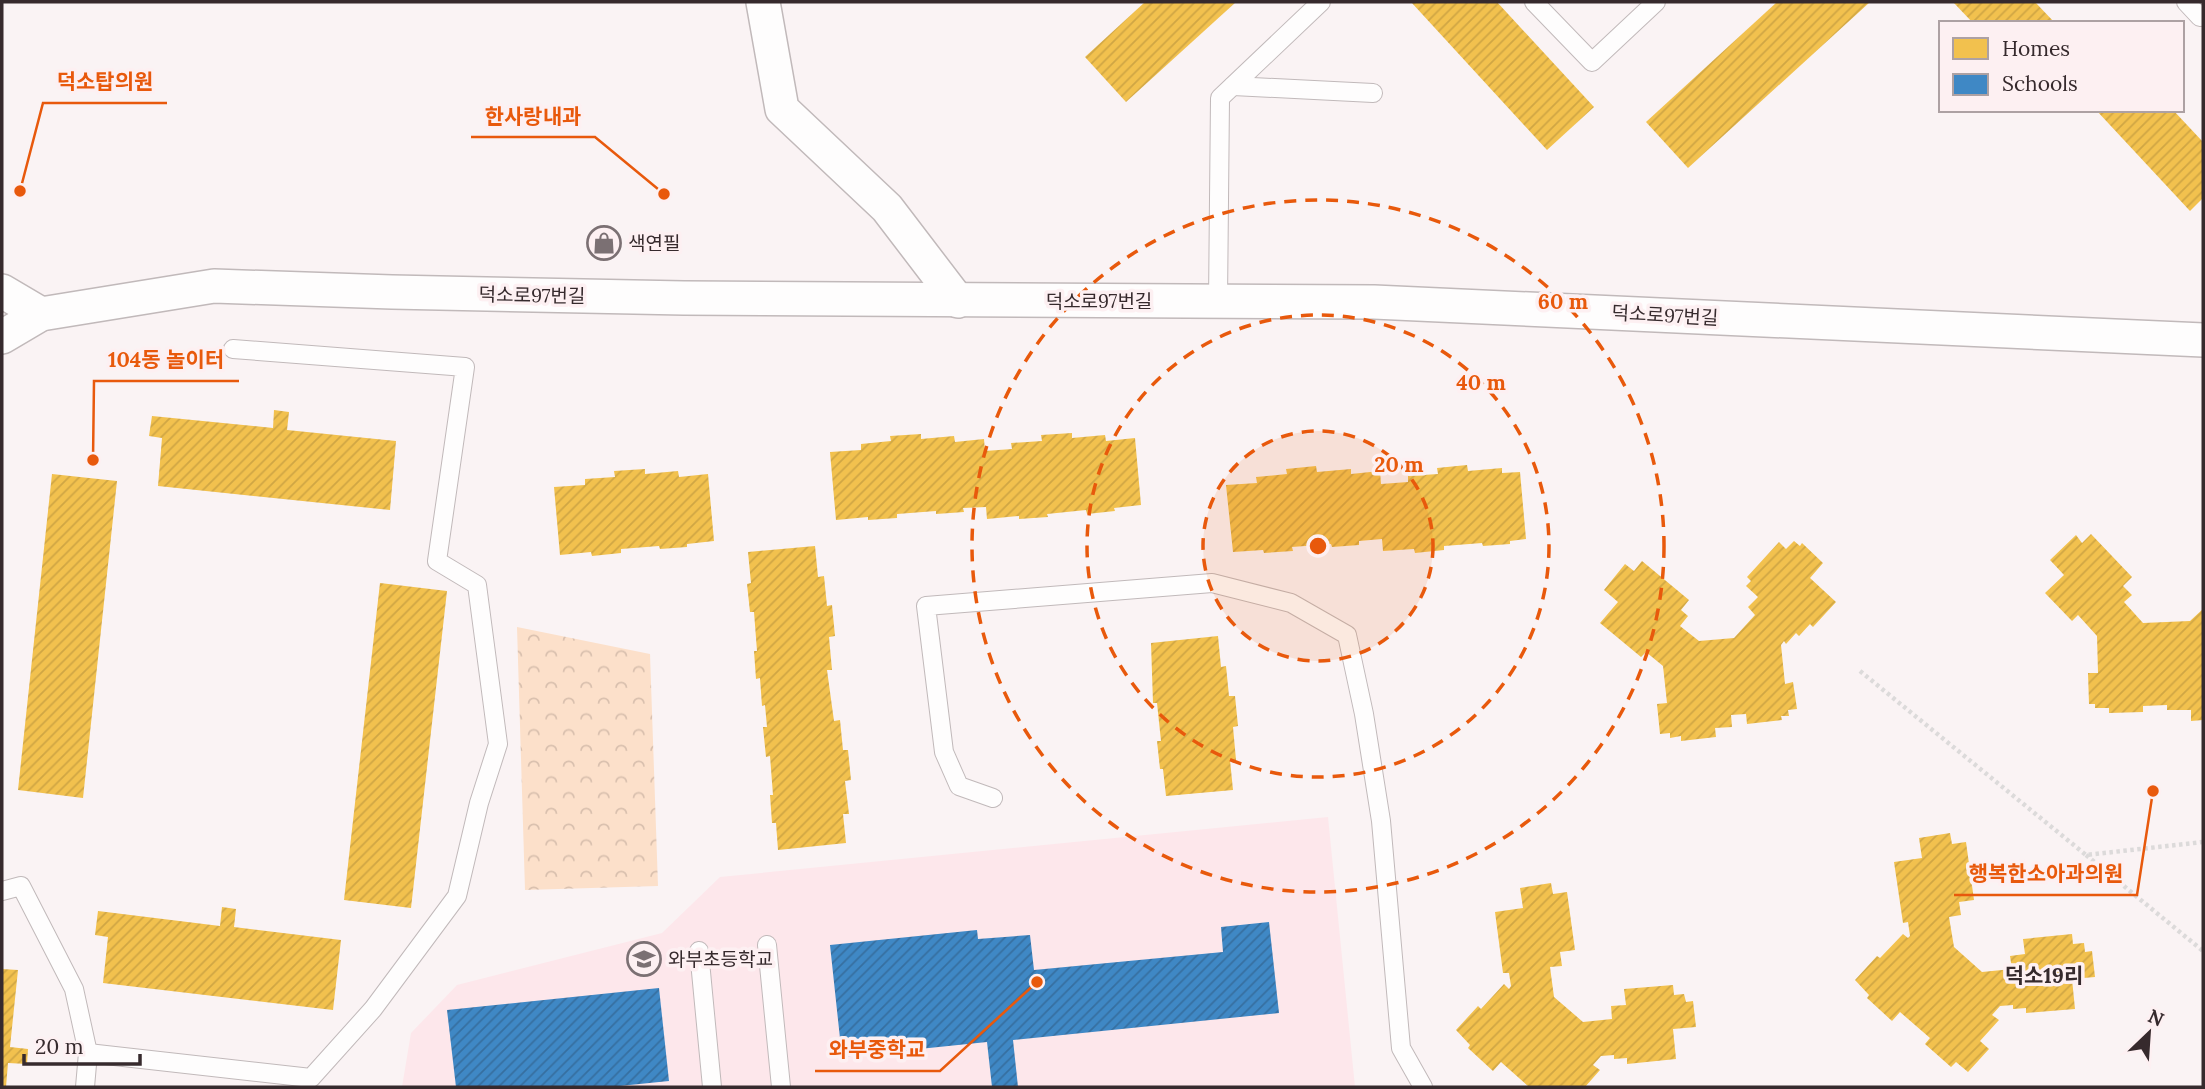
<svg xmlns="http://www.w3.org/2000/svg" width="2205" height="1089" font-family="Lora,'Noto Sans KR',serif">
<defs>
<pattern id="park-crowns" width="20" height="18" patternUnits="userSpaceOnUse" patternTransform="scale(1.75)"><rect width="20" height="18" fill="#fce0ca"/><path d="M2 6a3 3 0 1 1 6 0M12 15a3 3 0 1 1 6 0" fill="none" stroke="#d9c0ae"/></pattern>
<pattern id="homes-hatch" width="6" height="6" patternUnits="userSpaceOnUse" patternTransform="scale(1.75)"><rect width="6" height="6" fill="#f2c14e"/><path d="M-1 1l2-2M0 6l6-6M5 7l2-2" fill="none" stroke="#d0a644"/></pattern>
<pattern id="schools-hatch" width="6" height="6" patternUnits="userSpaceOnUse" patternTransform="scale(1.75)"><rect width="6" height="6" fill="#3f88c5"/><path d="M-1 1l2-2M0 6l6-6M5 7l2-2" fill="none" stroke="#366fa0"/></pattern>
</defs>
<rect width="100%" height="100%" fill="#faf3f4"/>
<polygon fill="#fde7eb" points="1328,817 1355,1087 402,1087 411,1033 457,985 662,933 720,877"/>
<polygon fill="url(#park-crowns)" points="517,627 650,654 658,886 525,890"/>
<g fill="url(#homes-hatch)">
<polygon points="1145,2 1236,2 1126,102 1085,57"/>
<polygon points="1411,2 1497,2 1594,107 1547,150"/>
<polygon points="1777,2 1870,2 1688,168 1646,122"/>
<polygon points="1953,2 2035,2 2055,23 1973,23"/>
<polygon points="2096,110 2173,110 2203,142 2203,198 2190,211"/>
<polygon points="274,410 289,412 287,430 396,441 390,510 158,486 162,438 149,436 152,416 273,428"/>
<polygon points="1072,433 1072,438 1105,435 1106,441 1135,438 1141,505 1114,508 1115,511 1087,514 1086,510 1047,514 1048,517 1019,519 1019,516 987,519 986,507 963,508 964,512 936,514 936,511 897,514 897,518 868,520 868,517 836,520 830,452 861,450 861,444 891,441 890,436 921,434 921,439 954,436 955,442 984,439 985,451 1012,449 1011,443 1042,441 1041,435"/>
<polygon points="1467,465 1468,471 1502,468 1502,473 1520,472 1526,539 1510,541 1510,544 1483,546 1482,543 1444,546 1444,550 1415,553 1414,549 1383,551 1382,539 1359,541 1359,545 1332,547 1331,544 1292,547 1293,551 1264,553 1263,550 1233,552 1226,485 1257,483 1256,477 1287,474 1286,469 1316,466 1317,472 1351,469 1351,474 1380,471 1381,484 1408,482 1408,476 1438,474 1437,468"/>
<polygon points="645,469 645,474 678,471 679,477 708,474 714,541 687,544 687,547 660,549 659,546 621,549 621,553 592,556 591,552 560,555 554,487 585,485 585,479 615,477 614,471"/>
<polygon points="52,474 117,481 83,798 18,790"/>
<polygon points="2091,534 2132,577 2123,586 2132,595 2124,602 2143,623 2190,621 2203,609 2203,720 2191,721 2191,710 2167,710 2167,705 2143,706 2143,712 2109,713 2109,708 2095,708 2095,704 2089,704 2088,673 2098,673 2097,636 2078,615 2072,621 2045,593 2064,575 2050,560 2076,535 2082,543"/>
<polygon points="1794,541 1800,546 1802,543 1823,563 1810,578 1836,602 1813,627 1810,624 1799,636 1796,633 1786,644 1784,641 1781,645 1785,684 1793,682 1797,709 1788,710 1789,716 1781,716 1782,720 1747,724 1746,714 1731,715 1732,727 1715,728 1716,737 1681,741 1681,736 1670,738 1670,733 1660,734 1657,704 1667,703 1663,666 1646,652 1641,657 1600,623 1618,602 1604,590 1625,564 1634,571 1642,561 1689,600 1681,610 1688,616 1680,626 1699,641 1734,638 1755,615 1748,607 1758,597 1746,586 1751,581 1747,577 1779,542 1786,549"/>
<polygon points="815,546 818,577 824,576 827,606 832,605 835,636 829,637 832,670 827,670 834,721 840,720 843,750 848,750 851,780 845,781 849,814 843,814 846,843 778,850 776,823 772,823 770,795 773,795 770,756 766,757 763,727 767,727 765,705 762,706 760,678 756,679 754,651 757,651 754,612 750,612 747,584 751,583 748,552"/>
<polygon points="380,583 447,591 411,908 344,900"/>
<polygon points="1218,636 1221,667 1226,666 1229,696 1235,696 1238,726 1233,727 1236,760 1230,760 1233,790 1166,796 1163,769 1160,769 1157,741 1161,741 1157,703 1153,703 1151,643"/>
<polygon points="1950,833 1952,844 1966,842 1974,900 1959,902 1961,915 1949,917 1954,947 1982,972 2012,969 2010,956 2025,954 2023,939 2072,934 2073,944 2084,943 2085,952 2092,951 2095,977 2072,979 2075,1009 2026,1013 2026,1008 2013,1009 2013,1005 2000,1006 1992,1015 1999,1020 1980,1041 1989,1049 1968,1072 1956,1062 1951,1067 1925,1044 1930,1038 1900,1012 1892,1021 1867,998 1869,995 1855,980 1877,956 1880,958 1903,934 1908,938 1910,936 1908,922 1903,923 1894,862 1922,858 1919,838"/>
<polygon points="1551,883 1553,894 1567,892 1575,950 1560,952 1562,966 1550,967 1554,997 1583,1022 1612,1019 1611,1006 1626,1005 1624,989 1673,985 1674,995 1684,994 1686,1002 1693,1001 1696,1027 1673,1029 1676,1059 1627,1064 1627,1058 1614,1059 1614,1055 1601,1056 1593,1065 1600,1070 1585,1087 1529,1087 1501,1062 1493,1071 1468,1048 1470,1045 1456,1030 1478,1006 1481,1009 1504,984 1509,989 1511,986 1509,973 1503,973 1495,912 1523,908 1520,888"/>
<polygon points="222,907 236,909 234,927 341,940 333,1010 103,983 108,937 95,935 98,911 220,926"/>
<polygon points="2,969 18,970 10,1047 28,1049 27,1064 8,1063 6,1087 2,1087"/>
</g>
<g fill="url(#schools-hatch)">
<polygon points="1269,922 1279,1013 1013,1040 1018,1087 992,1087 987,1042 842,1057 830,945 977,930 978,939 1030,935 1034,970 1223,952 1221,927"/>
<polygon points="659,988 669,1081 610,1087 456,1087 447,1010"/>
</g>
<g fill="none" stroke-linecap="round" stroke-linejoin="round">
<g stroke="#c1b9ba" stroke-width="20">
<g id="service">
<polyline points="1534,2 1592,62 1656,2"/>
<polyline points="2186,2 2200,17 2203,14"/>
<polyline points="1233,86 1373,93"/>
<polyline points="1218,302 1220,98 1321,2"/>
<polyline points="993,798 959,786 944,752 926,606 1212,583 1291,603 1347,635 1364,714 1381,821 1401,1048 1423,1087"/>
<polyline points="2,891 21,886 74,989 88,1053 85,1087"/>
<polyline points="767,945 781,1087"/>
<polyline points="699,951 712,1087"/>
<polyline points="88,1053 311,1078 373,1009 457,896 479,803 498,744 477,585 437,561 465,367 233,349"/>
</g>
</g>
<g stroke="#c1b9ba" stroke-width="36">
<g id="minor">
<polyline points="763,2 782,109 887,208 958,301"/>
<polyline points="2,291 41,314"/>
<polyline points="2,337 41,314 214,286 392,292 684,298 1374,302 2203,340"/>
</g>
</g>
<g stroke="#dcdada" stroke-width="4.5" stroke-dasharray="3.5 3.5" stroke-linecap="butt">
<polyline points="1860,671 2086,855 2203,842"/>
<polyline points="2086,855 2203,951"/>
</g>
<use href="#service" stroke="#fefdfd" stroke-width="18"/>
<use href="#minor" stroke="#fefdfd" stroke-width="33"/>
</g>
<circle cx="1318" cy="546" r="115" fill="#e8590c" fill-opacity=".12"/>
<g fill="none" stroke="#e8590c" stroke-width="3.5" stroke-dasharray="12 9">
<circle cx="1318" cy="546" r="115"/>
<circle cx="1318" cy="546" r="231"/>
<circle cx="1318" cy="546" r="346"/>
</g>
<defs>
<g id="shop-ring" transform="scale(1.75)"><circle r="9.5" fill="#fdf0f2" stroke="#7b7073" stroke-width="1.5"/><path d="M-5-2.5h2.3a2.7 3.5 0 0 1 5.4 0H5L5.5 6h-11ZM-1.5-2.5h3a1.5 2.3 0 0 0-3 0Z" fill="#7b7073"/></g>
<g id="school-ring" transform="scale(1.75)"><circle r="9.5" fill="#fdf0f2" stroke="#7b7073" stroke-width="1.5"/><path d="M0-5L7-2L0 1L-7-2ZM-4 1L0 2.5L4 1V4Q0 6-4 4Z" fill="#7b7073"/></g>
</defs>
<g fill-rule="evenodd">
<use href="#shop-ring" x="604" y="243"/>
<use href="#school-ring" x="644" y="959"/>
</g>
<g text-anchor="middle" stroke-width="7" stroke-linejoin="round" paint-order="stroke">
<g font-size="19" fill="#362a2d" stroke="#fdf0f2" text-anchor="start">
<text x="628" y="250">색연필</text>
<text x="668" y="966">와부초등학교</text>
</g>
<g font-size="19" fill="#362a2d" stroke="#fdf0f2">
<text transform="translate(532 295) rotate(1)" y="7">덕소로97번길</text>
<text x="1099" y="308">덕소로97번길</text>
<text transform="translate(1665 315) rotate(3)" y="7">덕소로97번길</text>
</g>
<g font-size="21" font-weight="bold" fill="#362a2d" stroke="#fdf0f2">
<text x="2044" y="983">덕소19리</text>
</g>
</g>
<circle cx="1318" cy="546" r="10" fill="#e8590c" stroke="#fdf0f2" stroke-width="3.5"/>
<g font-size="21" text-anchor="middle" font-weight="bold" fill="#e8590c" stroke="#fdf0f2" stroke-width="7" stroke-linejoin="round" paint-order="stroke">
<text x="1563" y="309">60 m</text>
<text x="1481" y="390">40 m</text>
<text x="1399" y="472">20 m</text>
</g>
<path fill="none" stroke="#e8590c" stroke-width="2.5" d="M20 191L43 103H167M664 194L595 137H471M93 460L94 381H239M2153 791L2137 895H1954M1037 982L940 1071H815"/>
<g fill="#e8590c" stroke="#fdf0f2" stroke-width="2.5">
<circle cx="20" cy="191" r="7"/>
<circle cx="664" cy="194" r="7"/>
<circle cx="93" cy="460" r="7"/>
<circle cx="2153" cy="791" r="7"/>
<circle cx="1037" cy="982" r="7"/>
</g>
<g font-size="21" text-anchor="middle" font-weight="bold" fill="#e8590c" stroke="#fdf0f2" stroke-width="7" stroke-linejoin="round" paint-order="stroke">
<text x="105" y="89">덕소탑의원</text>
<text x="533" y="124">한사랑내과</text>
<text x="166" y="367">104동 놀이터</text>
<text x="2046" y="881">행복한소아과의원</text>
<text x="877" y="1057">와부중학교</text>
</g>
<rect width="2205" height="1089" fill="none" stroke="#362a2d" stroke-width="7"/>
<rect x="1939" y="21" width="245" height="91" fill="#fdf0f2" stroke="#ada1a3" stroke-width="2"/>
<rect x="1953" y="38" width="35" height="21" fill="#f2c14e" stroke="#ada1a3" stroke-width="2"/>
<text x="2002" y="56" font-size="21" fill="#362a2d">Homes</text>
<rect x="1953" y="74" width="35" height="21" fill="#3f88c5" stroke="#ada1a3" stroke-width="2"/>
<text x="2002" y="91" font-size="21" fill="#362a2d">Schools</text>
<g transform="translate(2149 1033) rotate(25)" stroke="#fdf0f2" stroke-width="5" paint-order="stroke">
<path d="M0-5L12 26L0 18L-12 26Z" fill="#362a2d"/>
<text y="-10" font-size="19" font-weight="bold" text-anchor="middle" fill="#362a2d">N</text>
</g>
<path d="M24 1054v10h116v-10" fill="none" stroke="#362a2d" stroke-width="3.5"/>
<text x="35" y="1054" font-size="21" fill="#362a2d" stroke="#fdf0f2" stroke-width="5" paint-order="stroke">20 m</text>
</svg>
